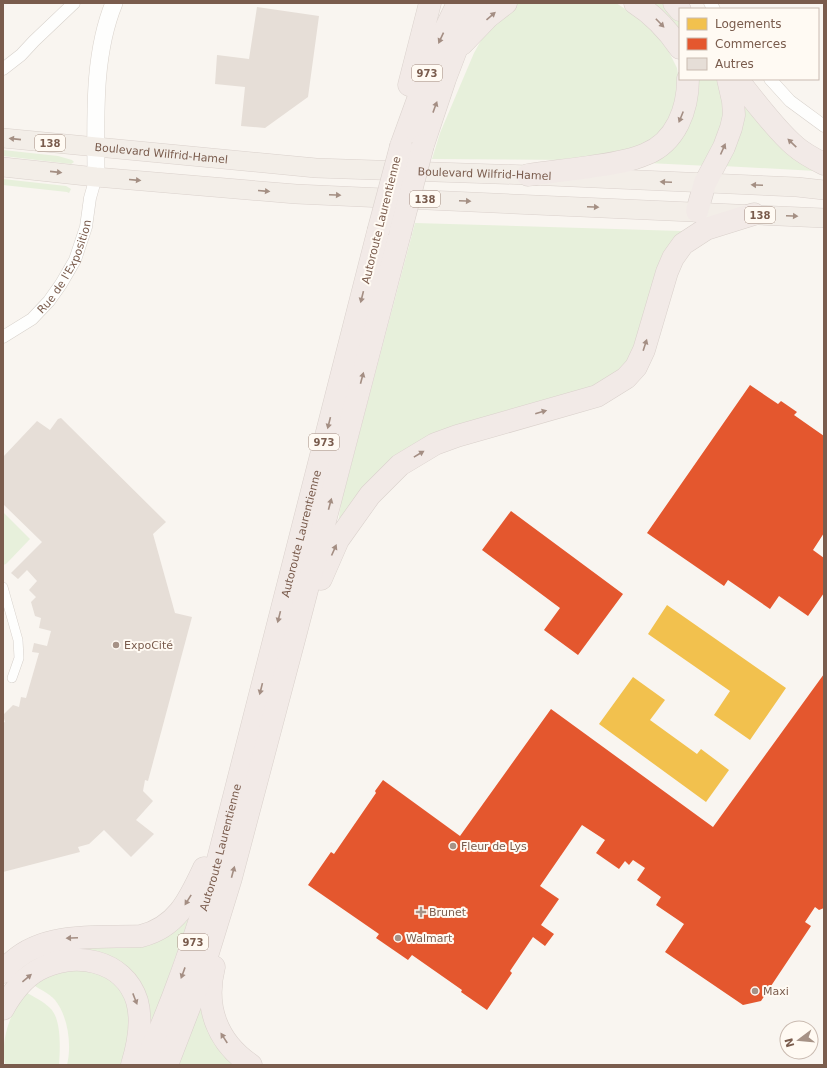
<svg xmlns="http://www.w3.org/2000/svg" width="827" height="1068" font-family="'DejaVu Sans',sans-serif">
<rect width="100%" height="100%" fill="#f9f5f0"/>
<g fill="#e7f0db">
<polygon points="519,3 616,3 636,16 654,31 669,52 677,68 680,88 670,125 636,152 579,160 432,159 440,133 474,53 484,35 508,9"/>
<polygon points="647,3 666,3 680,20 680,36"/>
<polygon points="695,79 721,79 729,100 709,166 648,163"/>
<polygon points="737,96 816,171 723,166"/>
<polygon points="3,150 58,156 72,160 74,162 71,164 3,156"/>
<polygon points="3,179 66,186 71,189 69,193 67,192 3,185"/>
<polygon points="415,223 681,231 691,234 638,351 603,386 454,432 338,524 341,503"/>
<polygon points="3,512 30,539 6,564 3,565"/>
<polygon points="189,917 140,1060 120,968 30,960"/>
<path d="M61,969l31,1 16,8 11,10 7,11 5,13 -4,53h-60c5,-20 1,-49 -12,-65 -6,-7 -16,-11 -23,-16z"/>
<polygon points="205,990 242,1065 176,1065"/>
<path d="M24,991c8,5 19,10 26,17 12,11 10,42 9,57h-54c-5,-27 6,-51 19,-74z"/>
</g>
<g fill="#f2c14e">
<polygon points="667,605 786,688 750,740 714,715 730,691 648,634"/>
<polygon points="633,677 665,700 650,720 697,754 701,749 729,770 706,802 599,724"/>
</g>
<g fill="#e4572e">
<polygon points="750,385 778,404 781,401 797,412 794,415 824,436 824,533 813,550 824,558 824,593 808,616 779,596 770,609 728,580 724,586 647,533"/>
<polygon points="511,511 623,594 578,655 544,630 560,608 482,550"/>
<polygon points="824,674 824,895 823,897 824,898 824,908 819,910 815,907 805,922 811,926 761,1001 743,1005 665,952 684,924 656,905 661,897 637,880 645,868 633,860 629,865 625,861 619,869 596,853 605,840 582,825 540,886 559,899 541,925 554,934 545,946 533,937 510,971 512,973 487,1010 461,992 462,990 412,955 408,960 376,938 379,934 308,885 331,852 334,854 376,793 375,791 383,780 460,836 551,709 713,827"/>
</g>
<g fill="#e6ded7">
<polygon points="257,7 319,16 308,97 265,128 241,126 245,87 215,84 217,55 249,59"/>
<polygon points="61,418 166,522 153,534 175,613 192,617 148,781 145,780 143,791 153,801 136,820 154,834 131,857 104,830 89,844 78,847 80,852 3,872 3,723 5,722 3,715 13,705 19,707 21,697 26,698 39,653 32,652 34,643 47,646 51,631 39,628 41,618 35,616 31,602 36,597 29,590 37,581 27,570 18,579 11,573 42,542 3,504 3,457 37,421 50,430 58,419"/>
</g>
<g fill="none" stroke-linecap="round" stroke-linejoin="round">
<g stroke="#d7d1cb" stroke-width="10">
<polyline id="pedestrian" points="3,587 18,640 19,658 12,678"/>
</g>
<g stroke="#d7d1cb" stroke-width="13">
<g id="minor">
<polyline points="710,3 714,9"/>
<polyline points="3,69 21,55 34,41 74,3"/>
<polyline points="770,79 790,101 824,126"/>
<path id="s1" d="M3,337l29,-18 17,-18 12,-17 14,-24 11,-33 4,-29 6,-21"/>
</g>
</g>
<g stroke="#d9d2cb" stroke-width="18">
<path id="secondary" d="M96,177c0,-57 -4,-120 18,-174"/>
</g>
<g stroke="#dad1cc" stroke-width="20">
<g id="primary">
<path id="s2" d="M3,138l313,30 212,7 269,12 27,3"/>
<polyline points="3,167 96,177 296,194 824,218"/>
</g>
</g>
<g stroke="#dad1cc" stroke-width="23">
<g id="motorway">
<path d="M635,3c19,12 32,26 45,45"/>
<polyline points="674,3 680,10"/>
<polyline points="462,44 488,17 506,3"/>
<path d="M737,79c17,21 38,50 58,67 9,8 19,13 29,18"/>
<polyline points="409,85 430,3"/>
<polyline points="423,145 445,79 469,16 476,3"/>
<polyline points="401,146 438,44 458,3"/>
<path d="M528,175c20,-3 41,-5 61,-8 19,-3 39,-5 57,-13 30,-12 42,-45 42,-75"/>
<polyline points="697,211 705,183 724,147 731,128 734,115 733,101 728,79"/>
<polyline points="321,579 338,540 370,495 400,465 435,444 457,436 597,396 626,378 636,367 644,350 667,272 673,258 683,244 706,229 754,214"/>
<path d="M214,967c-10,40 3,75 37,98"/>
<path d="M3,972c32,-42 91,-34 138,-36 36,-9 48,-36 63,-68"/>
<path d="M3,1009c9,-16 19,-30 35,-39 35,-20 86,-11 99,31 6,21 1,44 -5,64"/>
<path id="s3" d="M144,1065c29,-61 50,-125 70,-190l164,-643"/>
<polyline points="167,1065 199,982 231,878 295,636 400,233"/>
</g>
</g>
<use href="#pedestrian" stroke="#fefefd" stroke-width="9"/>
<use href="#minor" stroke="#fefefd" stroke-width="12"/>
<use href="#secondary" stroke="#fefefd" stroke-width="17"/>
<use href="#primary" stroke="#f3eee8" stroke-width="19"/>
<use href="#motorway" stroke="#f2eae7" stroke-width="22"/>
<g stroke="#dad1cc" stroke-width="23" stroke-linecap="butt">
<g id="motorway-bridge">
<polyline points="378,232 401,146"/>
<polyline points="400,233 423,145"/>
</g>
</g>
<use href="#motorway-bridge" stroke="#f2eae7" stroke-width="22"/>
</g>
<defs><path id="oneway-solid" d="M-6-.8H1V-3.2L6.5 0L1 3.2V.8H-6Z"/></defs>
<g fill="#a48e83">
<use href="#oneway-solid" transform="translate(491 16) rotate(-41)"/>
<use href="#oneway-solid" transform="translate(660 23) rotate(46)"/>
<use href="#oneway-solid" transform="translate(441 38) rotate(115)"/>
<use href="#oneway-solid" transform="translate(435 107) rotate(-70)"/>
<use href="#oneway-solid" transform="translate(681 117) rotate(112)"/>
<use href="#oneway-solid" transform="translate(792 143) rotate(-136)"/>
<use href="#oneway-solid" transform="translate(723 149) rotate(-66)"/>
<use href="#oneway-solid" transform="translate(362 297) rotate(104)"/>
<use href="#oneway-solid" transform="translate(645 345) rotate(-72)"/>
<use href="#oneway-solid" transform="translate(362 378) rotate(-75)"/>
<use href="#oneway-solid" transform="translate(541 412) rotate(-16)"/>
<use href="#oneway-solid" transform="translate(329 423) rotate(104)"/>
<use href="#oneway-solid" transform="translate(419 454) rotate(-31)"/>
<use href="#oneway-solid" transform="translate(330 504) rotate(-75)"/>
<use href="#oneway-solid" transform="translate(334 550) rotate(-66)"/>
<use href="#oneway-solid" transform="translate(279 617) rotate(104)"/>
<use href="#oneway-solid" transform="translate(261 689) rotate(104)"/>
<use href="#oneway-solid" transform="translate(233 872) rotate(-75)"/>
<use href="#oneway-solid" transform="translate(188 900) rotate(122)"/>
<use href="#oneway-solid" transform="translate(72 938) rotate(178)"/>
<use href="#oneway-solid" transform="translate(183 973) rotate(110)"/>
<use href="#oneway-solid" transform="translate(27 978) rotate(-40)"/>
<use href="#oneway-solid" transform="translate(135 999) rotate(69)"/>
<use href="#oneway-solid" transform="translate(224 1038) rotate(-123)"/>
</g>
<g fill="#a48f83">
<use href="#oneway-solid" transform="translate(15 139) rotate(-174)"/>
<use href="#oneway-solid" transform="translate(56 172) rotate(6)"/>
<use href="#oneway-solid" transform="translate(135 180) rotate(5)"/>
<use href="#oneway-solid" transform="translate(666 182) rotate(-177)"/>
<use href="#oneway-solid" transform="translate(757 185) rotate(-178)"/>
<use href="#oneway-solid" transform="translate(264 191) rotate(5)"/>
<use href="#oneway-solid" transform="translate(335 195) rotate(3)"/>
<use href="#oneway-solid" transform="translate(465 201) rotate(3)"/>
<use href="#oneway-solid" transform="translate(593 207) rotate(3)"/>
<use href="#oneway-solid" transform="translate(792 216) rotate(3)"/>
</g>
<g fill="#a69286" stroke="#fffaf3" stroke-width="1.5">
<circle cx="116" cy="645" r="4"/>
<circle cx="453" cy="846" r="4"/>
<path d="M419 906h4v4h4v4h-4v4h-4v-4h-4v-4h4z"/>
<circle cx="398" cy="938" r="4"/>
<circle cx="755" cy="991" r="4"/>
</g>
<g text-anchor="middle" stroke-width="4" stroke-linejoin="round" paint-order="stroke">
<g fill="#fffaf3" stroke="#a28b7f" stroke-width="1">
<rect x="412" y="65" width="30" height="16" rx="3"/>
<rect x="35" y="135" width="30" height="16" rx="3"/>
<rect x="410" y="191" width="30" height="16" rx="3"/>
<rect x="745" y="207" width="30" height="16" rx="3"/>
<rect x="309" y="434" width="30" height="16" rx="3"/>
<rect x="178" y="934" width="30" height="16" rx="3"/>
</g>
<g font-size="10" font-weight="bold" fill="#7a5c4d">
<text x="427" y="77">973</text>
<text x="50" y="147">138</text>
<text x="425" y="203">138</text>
<text x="760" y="219">138</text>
<text x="324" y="446">973</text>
<text x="193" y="946">973</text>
</g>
<g font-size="11" fill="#7a5c4d" stroke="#fffaf3">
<text dy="4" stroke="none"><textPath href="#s2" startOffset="159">Boulevard Wilfrid-Hamel</textPath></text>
<text dy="4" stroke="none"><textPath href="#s2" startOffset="483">Boulevard Wilfrid-Hamel</textPath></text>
<text transform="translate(381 220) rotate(-76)" y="4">Autoroute Laurentienne</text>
<text dy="4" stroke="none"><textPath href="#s1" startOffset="97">Rue de l'Exposition</textPath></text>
<text dy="4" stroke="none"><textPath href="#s3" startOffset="555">Autoroute Laurentienne</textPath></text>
<text dy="4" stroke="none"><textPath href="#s3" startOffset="231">Autoroute Laurentienne</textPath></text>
</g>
<g font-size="11" fill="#7a5c4d" stroke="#fffaf3" text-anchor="start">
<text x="124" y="649">ExpoCité</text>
<text x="461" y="850">Fleur de Lys</text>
<text x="429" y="916">Brunet</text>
<text x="406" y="942">Walmart</text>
<text x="763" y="995">Maxi</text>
</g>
</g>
<rect width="827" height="1068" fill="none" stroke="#7a5c4d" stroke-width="8"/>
<rect x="679" y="8" width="140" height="72" fill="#fffaf3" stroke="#cabbb1"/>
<rect x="687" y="18" width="20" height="12" fill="#f2c14e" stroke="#cabbb1"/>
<text x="715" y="28" font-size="12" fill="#7a5c4d">Logements</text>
<rect x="687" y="38" width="20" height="12" fill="#e4572e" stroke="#cabbb1"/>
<text x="715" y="48" font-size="12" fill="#7a5c4d">Commerces</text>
<rect x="687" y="58" width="20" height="12" fill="#e6ded7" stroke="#cabbb1"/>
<text x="715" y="68" font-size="12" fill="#7a5c4d">Autres</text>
<g transform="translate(799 1040) rotate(254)"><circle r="19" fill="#fffaf3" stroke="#cabbb1"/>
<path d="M0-3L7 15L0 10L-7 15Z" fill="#a69286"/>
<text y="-6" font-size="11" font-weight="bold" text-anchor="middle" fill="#7a5c4d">N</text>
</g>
</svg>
